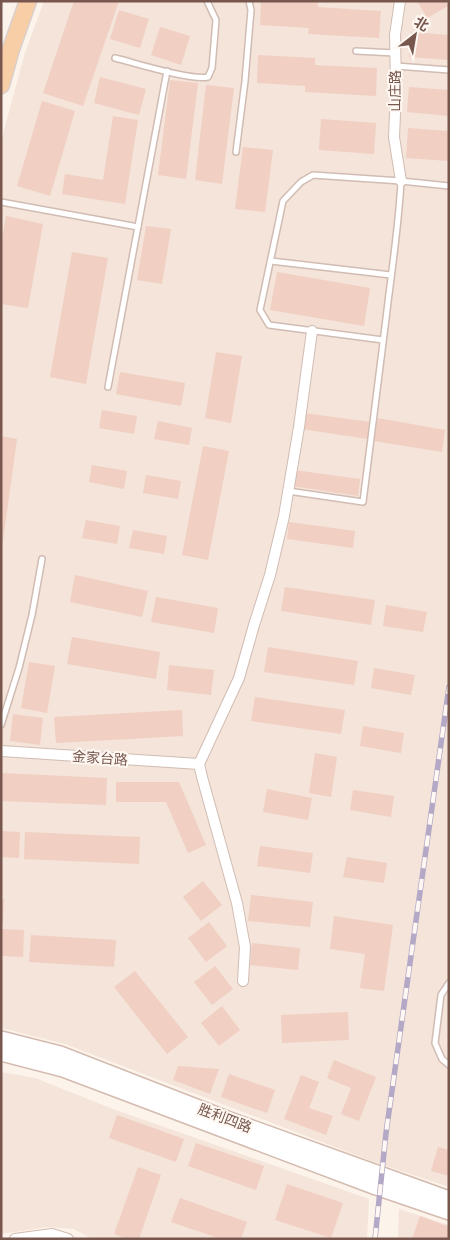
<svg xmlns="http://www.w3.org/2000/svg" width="450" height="1240" font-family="Barlow,'Noto Sans SC',sans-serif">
<rect width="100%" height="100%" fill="#fcf3eb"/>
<g fill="#f4e4d9">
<polygon points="44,1 449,1 449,1187 369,1160 65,1044 1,1028 1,141 25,53"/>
<polygon points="1,1072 35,1078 113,1109 369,1199 367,1239 92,1239 74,1229 47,1227 1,1234"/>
<polygon points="399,1209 449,1225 449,1239 398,1239"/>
</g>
<g fill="#f1cfc3">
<polygon points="74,1 119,1 83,106 43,93"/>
<polygon points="261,1 318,1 318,7 381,11 379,38 308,34 309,28 260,25"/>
<polygon points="417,1 445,1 448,6 427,18"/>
<polygon points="119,10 149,19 140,48 110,39"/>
<polygon points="160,27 190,36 181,65 151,55"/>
<polygon points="411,32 449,35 449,60 409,57"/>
<polygon points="258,55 315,58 315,65 377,68 376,96 305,92 305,86 257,83"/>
<polygon points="100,77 146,89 139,115 94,103"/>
<polygon points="170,80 198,83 186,179 158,175"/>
<polygon points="206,85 234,88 222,184 195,180"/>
<polygon points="409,87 449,90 449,116 407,112"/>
<polygon points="42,101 75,111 50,196 17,186"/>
<polygon points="113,116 138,120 125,204 62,194 65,174 103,180"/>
<polygon points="321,119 376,123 374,154 319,150"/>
<polygon points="408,128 449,131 449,161 406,158"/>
<polygon points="243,147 273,150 265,212 235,209"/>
<polygon points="6,216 43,224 28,308 1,304 1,244"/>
<polygon points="146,226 171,229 162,284 137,280"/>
<polygon points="72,252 108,258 86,384 50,377"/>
<polygon points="277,272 370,288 364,326 270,310"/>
<polygon points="216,352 242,356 231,423 205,418"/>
<polygon points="120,372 185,383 181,406 116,394"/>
<polygon points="102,410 137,416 134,434 99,428"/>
<polygon points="304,413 370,422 368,439 301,429"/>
<polygon points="378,418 445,430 442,452 374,441"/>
<polygon points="158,421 192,428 189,445 154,439"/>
<polygon points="1,436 17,439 2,548 1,548"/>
<polygon points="203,446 229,451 208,560 182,555"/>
<polygon points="92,465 127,471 124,489 89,482"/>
<polygon points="294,470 360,479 358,496 292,486"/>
<polygon points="146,475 181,481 178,499 143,493"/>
<polygon points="86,520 120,526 117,544 82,538"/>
<polygon points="289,522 355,531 353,548 287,539"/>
<polygon points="133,530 167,536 164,554 129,548"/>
<polygon points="75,575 148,591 142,617 70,602"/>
<polygon points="285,587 375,600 371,625 281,611"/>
<polygon points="156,597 218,608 214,633 151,622"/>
<polygon points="386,605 427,612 423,632 383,626"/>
<polygon points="72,637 160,652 156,679 67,664"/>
<polygon points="268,647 358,661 354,685 264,672"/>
<polygon points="29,662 55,666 47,713 21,708"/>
<polygon points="169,665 214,670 211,695 167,690"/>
<polygon points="374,668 415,675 411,695 371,688"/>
<polygon points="255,697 345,710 341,734 251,721"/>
<polygon points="182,710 183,736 56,743 54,717"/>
<polygon points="13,714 43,718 40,745 10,741"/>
<polygon points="363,726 404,733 401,753 360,746"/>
<polygon points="315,753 337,757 331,797 309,793"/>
<polygon points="1,773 107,778 106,805 1,801"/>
<polygon points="116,782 179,782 206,845 188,853 166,802 116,802"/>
<polygon points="267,789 312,798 308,820 263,812"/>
<polygon points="353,790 394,796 391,817 350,810"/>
<polygon points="1,831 20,832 19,858 1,857"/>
<polygon points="25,832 140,837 139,864 24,859"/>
<polygon points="260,846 313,853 310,873 257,866"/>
<polygon points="347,857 387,863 384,883 343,877"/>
<polygon points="203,881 222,905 201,921 183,897"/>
<polygon points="251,895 313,902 310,927 248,921"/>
<polygon points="1,899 4,899 3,923 1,923"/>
<polygon points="334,916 393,925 384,991 360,988 365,954 330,949"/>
<polygon points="209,922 227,946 206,962 188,938"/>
<polygon points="1,929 24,930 23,957 1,956"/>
<polygon points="31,935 116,940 114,967 29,962"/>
<polygon points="252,943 300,948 298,970 250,965"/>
<polygon points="215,966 233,989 212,1005 194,982"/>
<polygon points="135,971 188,1037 167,1054 114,987"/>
<polygon points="222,1006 240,1030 219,1046 201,1023"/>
<polygon points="348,1012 349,1040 282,1043 281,1015"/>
<polygon points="334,1060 376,1077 359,1121 341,1114 351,1088 327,1078"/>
<polygon points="178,1066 219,1069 210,1094 173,1080"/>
<polygon points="229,1074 275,1090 267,1113 221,1097"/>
<polygon points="301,1075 319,1082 309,1108 333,1116 326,1135 284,1119"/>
<polygon points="117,1115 184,1139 176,1162 109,1138"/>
<polygon points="196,1143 264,1166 256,1190 188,1166"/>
<polygon points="438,1147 449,1150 449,1176 431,1171"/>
<polygon points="138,1167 161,1175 139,1239 127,1239 114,1234"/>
<polygon points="287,1184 343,1203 331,1238 275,1220"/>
<polygon points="180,1198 247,1222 241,1239 221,1239 171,1222"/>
<polygon points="420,1216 449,1227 449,1239 412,1239"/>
</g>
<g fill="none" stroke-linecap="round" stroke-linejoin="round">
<g stroke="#d1bcb3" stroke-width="8">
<g id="lane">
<polyline points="356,51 395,53"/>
<path d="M115,58c20,5 77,23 93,19l4,-9 4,-48 -9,-19"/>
<polyline points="396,66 449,70"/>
<polyline points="236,152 245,81 251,10 249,1"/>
<polyline points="401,181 449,186"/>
<polyline points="1,202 138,227"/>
<polyline points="271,261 391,275"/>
<polyline points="108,387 167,71"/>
<path d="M288,491l75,11c8,-66 17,-133 25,-200 5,-40 11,-81 13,-121l-88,-6 -12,7 -18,19 -23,109 9,15 114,15"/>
<polyline points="1,725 19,668 32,615 42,559"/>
<polyline points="449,983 441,995 435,1043 442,1059 449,1065"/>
</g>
</g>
<g stroke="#d1bcb3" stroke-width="12">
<g id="street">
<polyline points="400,1 395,35 396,90 394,137 401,181"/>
<polyline points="1,751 199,764"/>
<polyline points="243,981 245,947 237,903 202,777 199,764 239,678 254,625 270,575 284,516 299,427 312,331"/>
<polyline points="15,1239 52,1234 68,1239"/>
</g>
</g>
<g stroke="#d4bbb0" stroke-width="18">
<g id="secondary">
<polyline points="1,1039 60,1054 227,1119 449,1199"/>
<polyline points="1,1053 63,1069 376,1187 449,1212"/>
</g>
</g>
<g stroke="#d9d0cd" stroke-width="19">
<polyline id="primary" points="1,85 11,49 28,1"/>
</g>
<use href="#lane" stroke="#fff" stroke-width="5"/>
<use href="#street" stroke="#fff" stroke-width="10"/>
<use href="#secondary" stroke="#fff" stroke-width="15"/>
<use href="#primary" stroke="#f8cea6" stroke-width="16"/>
<g stroke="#b4a8c7" stroke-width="5.5">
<polyline id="rail" points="375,1239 386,1133 449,687"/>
</g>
<use href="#rail" stroke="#fff8f2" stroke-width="4" stroke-dasharray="11" stroke-linecap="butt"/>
</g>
<g text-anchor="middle" stroke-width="4" stroke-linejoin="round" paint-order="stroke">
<g font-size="14" fill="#77574e" stroke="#fff8f2">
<text transform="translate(395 91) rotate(-90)" y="5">山庄路</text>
<text transform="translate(100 758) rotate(4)" y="5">金家台路</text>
<text transform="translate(225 1118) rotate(21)" y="5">胜利四路</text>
</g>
</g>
<rect width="450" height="1240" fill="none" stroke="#77574e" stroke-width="5"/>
<g transform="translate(415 35) rotate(31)" stroke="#fff8f2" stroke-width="4" paint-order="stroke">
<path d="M0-4L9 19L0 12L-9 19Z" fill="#77574e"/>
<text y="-8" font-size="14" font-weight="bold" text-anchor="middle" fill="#77574e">北</text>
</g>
</svg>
